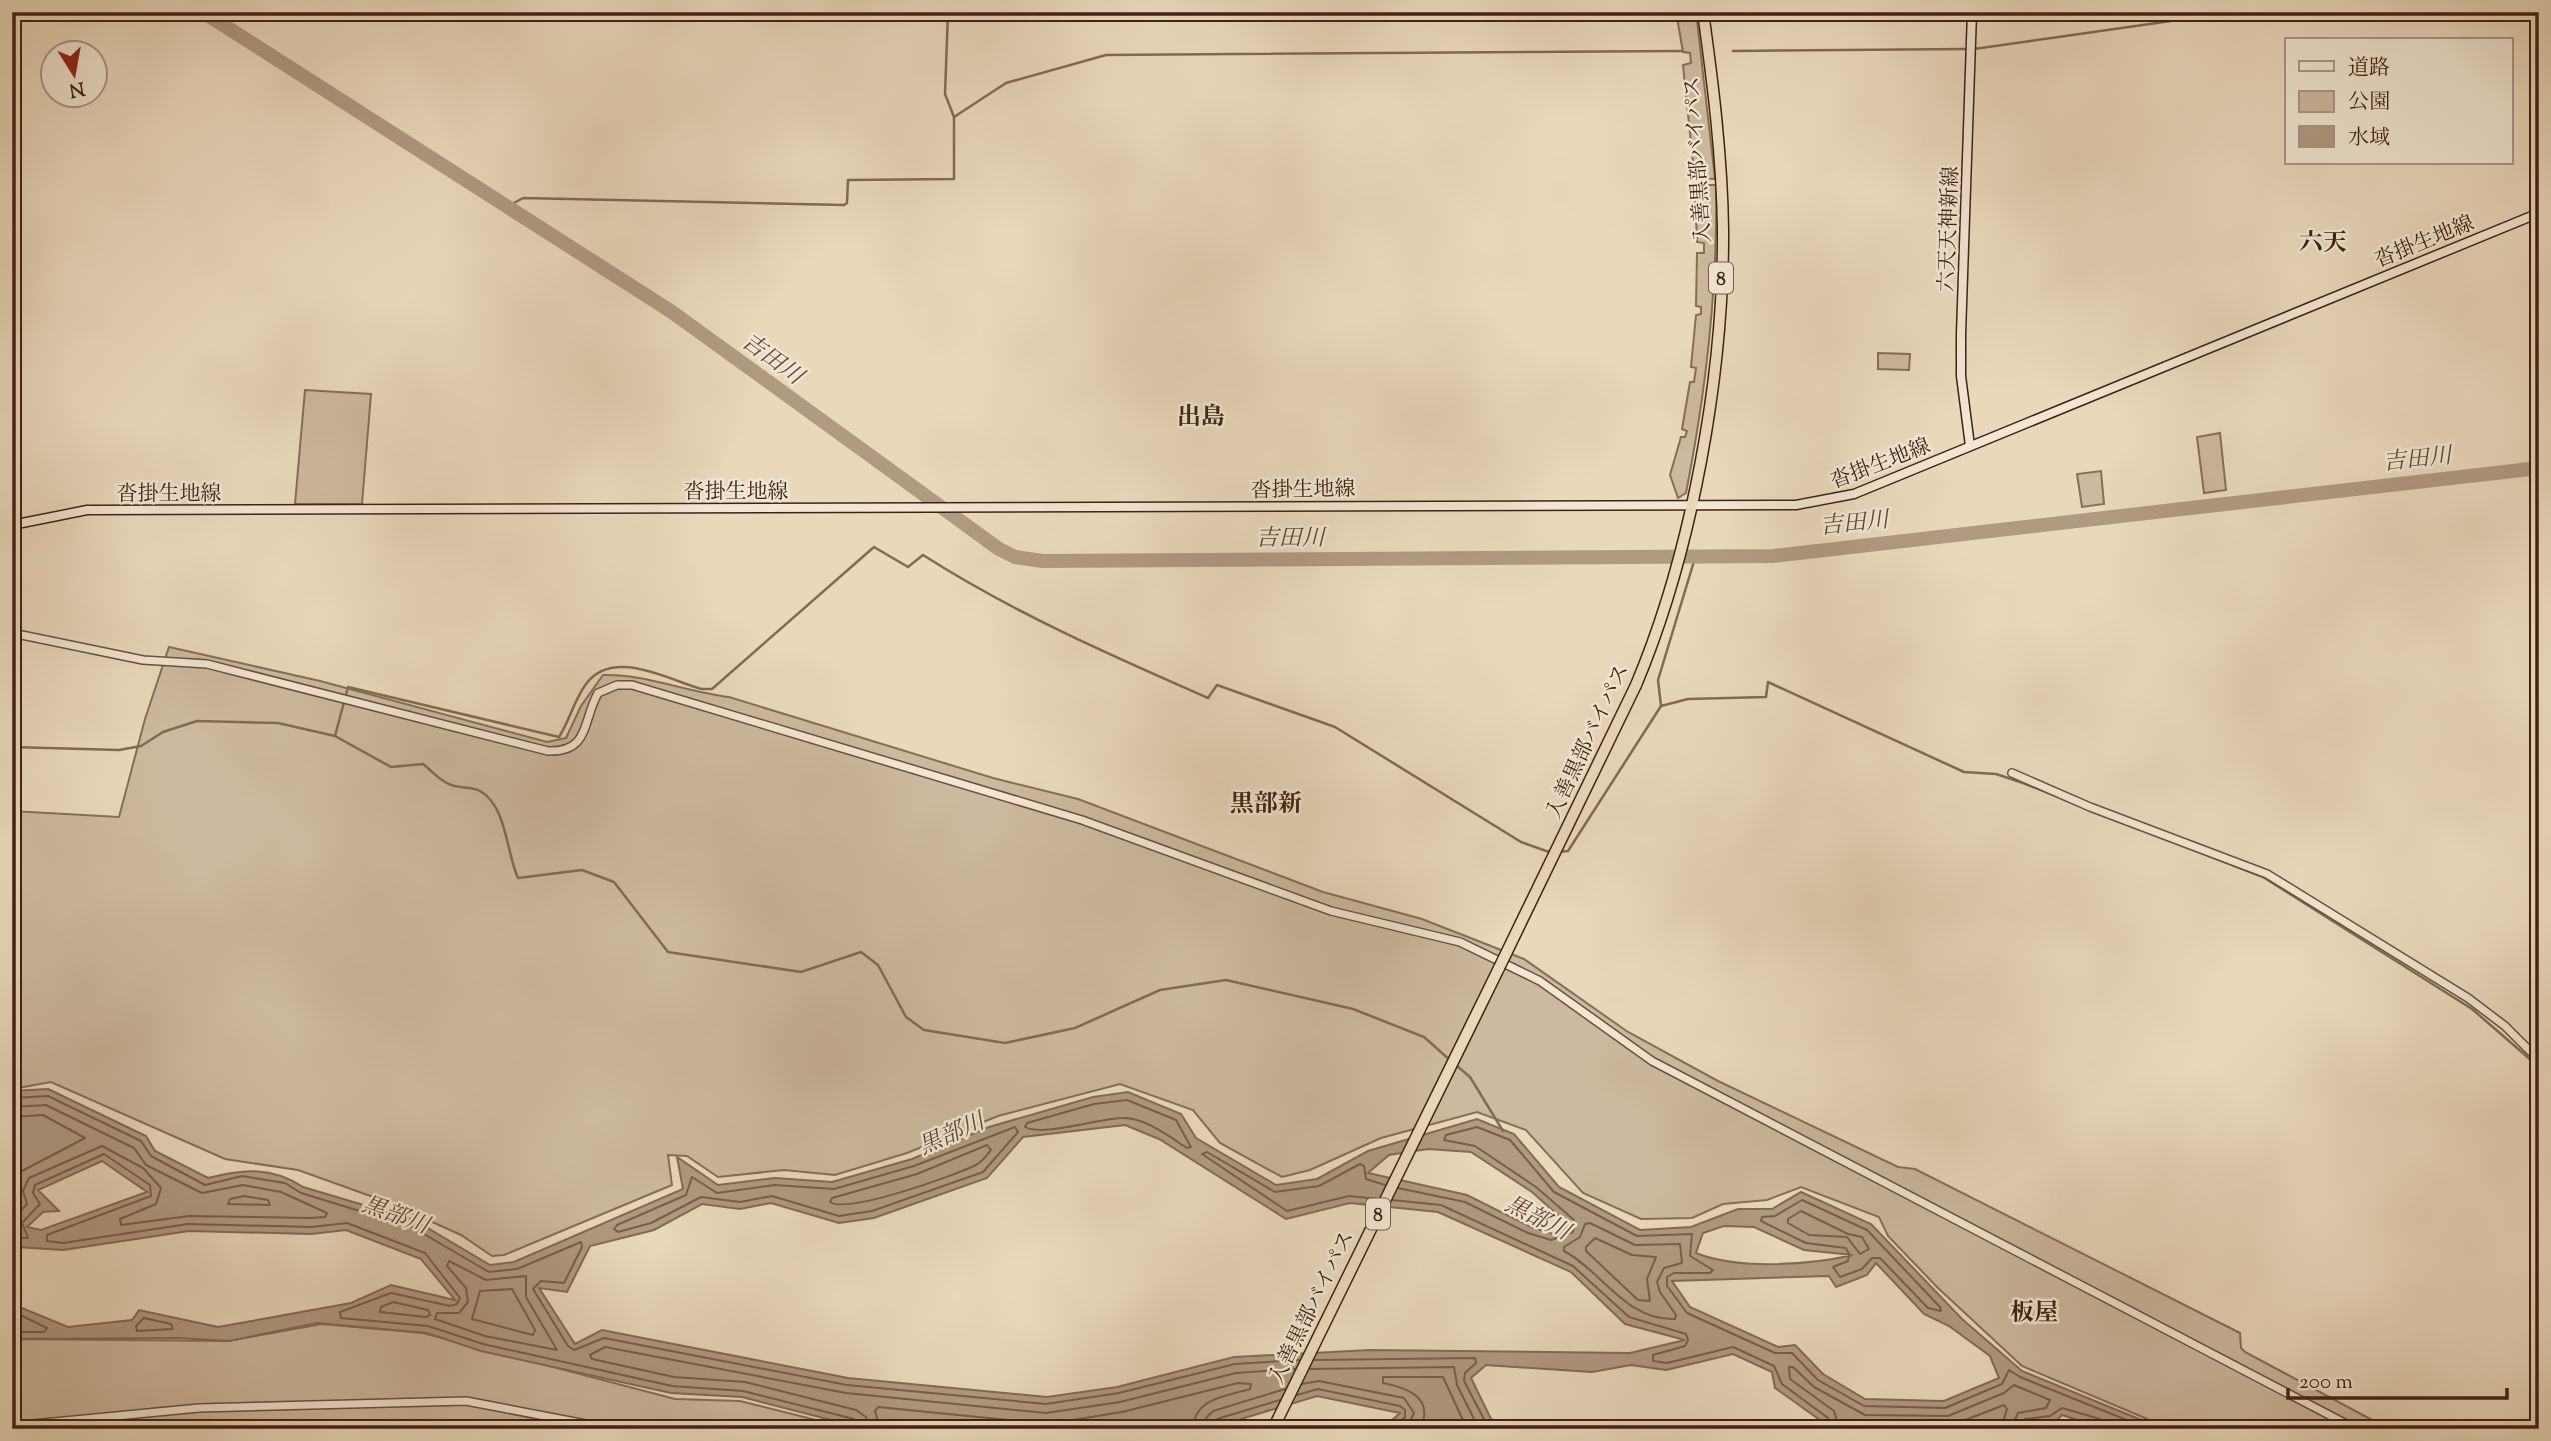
<svg xmlns="http://www.w3.org/2000/svg" width="2551" height="1441" font-family="'Sorts Mill Goudy','Noto Serif JP',serif">
<rect width="100%" height="100%" fill="#ead8bc"/>
<filter id="stains"><feTurbulence type="fractalNoise" baseFrequency=".00286" numOctaves="4"/><feColorMatrix values="0 0 0 0 .2 0 0 0 0 .09 0 0 0 0 .02 0 0 0 .5 -.17"/></filter>
<radialGradient id="worn" r=".72"><stop offset=".6" stop-color="#630" stop-opacity="0"/><stop offset="1" stop-color="#630" stop-opacity=".3"/></radialGradient>
<g fill="#cdb99f" stroke="#866e58" stroke-width="2">
<polygon points="1676,12 1696,12 1715,179 1696,178 1694,172 1683,65 1691,63 1690,53 1683,52"/>
<path d="M1703,185h13c2,105 -10,206 -30,308l-8,5 -8,-23 11,-38h4l2,-6 -5,-2 8,-47h4l2,-14 -5,-1 5,-52 5,-1v-7l-5,-1 1,-53h7v-10l-7,-1 -2,-51h8z"/>
<polygon points="1878,353 1910,354 1909,370 1878,369"/>
<polygon points="305,390 371,394 362,504 295,504"/>
<polygon points="2220,433 2226,490 2204,493 2197,437"/>
<polygon points="2101,471 2104,504 2082,507 2077,474"/>
<path d="M169,647l151,34 227,61 19,-4 15,-32 22,-31c43,-1 83,17 126,22l264,81 85,21 245,93 99,27 102,40 104,73 90,49 180,86 17,2 325,164 1,15 4,4 144,77h-217l-20,-8 -130,-55 -84,-78 -50,-52 -9,-19 -78,-30 -34,13 -44,4 -31,14 -51,1 -58,-26 -57,-63 -49,-18 -96,26 -71,32 -28,7 -62,-34 -27,-33 -73,-26 -122,32 -91,37 -72,22 -51,-5 -66,7 -31,-21 -19,-1 4,30 -168,70 -12,1 -31,-21 -71,-32 -92,-33 -73,-11 -174,-77 -39,7v-278l107,6 26,-98z"/>
<polygon points="322,1324 423,1333 675,1399 740,1401 852,1429 501,1429 439,1420 212,1429 12,1429 12,1339 228,1341"/>
</g>
<path fill="#b09a82" stroke="#836a55" stroke-width="2" fill-rule="evenodd" d="M48,1089l98,47 9,15 53,27c34,-9 63,-12 95,9l111,33 76,45 24,-3 169,-73 -6,-32 41,28 57,-7 57,4 80,-23 77,-32 104,-30 35,-5 53,22 15,24 80,47 41,-6 51,-28 109,-32 37,15 45,53 81,43 51,-3 47,-18h34l29,-17 70,32 91,95 60,52 117,48 40,10h-74l-43,-14 -8,8 -64,6h-167l1,-6 -49,-35 -3,-16 -39,-18 -67,16 -35,-5 -39,7 -106,-7 -15,13 20,41 23,10h-132l18,-16 -83,-17 -109,33h-342l-124,-32 -71,-4 -190,-42 -54,-18 -110,-10 -88,18 -51,-3 -166,1v-35l56,23 64,-7 7,-10 79,17 133,-24 40,-18 64,15 -34,-41 -75,-29 -35,4 -122,-3 -126,19 -46,-3 -5,-4v-152zM1125,1125l34,14 127,80 64,-16 88,9 133,60 54,52 60,16 -55,13 -260,-3 -136,7 -117,30 -70,10 -199,-19 -246,-48 -27,14 -36,-56 28,4 23,-46 64,-16 48,-26 38,5 31,-6 68,20 35,-5 113,-40 36,-41zM1428,1149l43,3 61,40 38,34 -17,8 -22,-7 -64,-32 -99,-22 21,-18zM102,1161l45,31 -106,38 -14,-3 16,-15 16,-1 -21,-21zM1724,1226l30,1 50,23 49,5c-44,10 -115,15 -157,-2l7,-20zM1876,1263l48,51 25,12 41,30 9,22 -55,23 -79,-2 -42,-25 -28,-29 -17,2 -88,-40 -18,-26 157,-5 7,11 31,-12z"/>
<g fill="none" stroke-linecap="round" stroke-linejoin="round">
<g stroke="#785e4a" stroke-width="2">
<polyline points="12,1098 48,1096 141,1141 151,1156 205,1185 242,1176 285,1183 301,1193 412,1227 489,1272 517,1269 581,1242 582,1247 564,1283 541,1281 533,1289 568,1346 574,1350 604,1338 847,1385 1046,1404 1119,1393 1235,1364 1299,1360"/>
<path d="M1127,1100l49,20 15,27 -4,1c-17,-11 -43,-31 -64,-30 -23,0 -81,19 -98,9l2,-4 67,-19z"/>
<polyline points="12,1107 46,1105 134,1148 146,1165 202,1193 243,1185 281,1192 327,1213 325,1217 310,1218 189,1216 121,1225 120,1219 156,1204 161,1188 143,1168 102,1146 29,1178 23,1191 27,1204 16,1216 12,1228"/>
<polyline points="12,1117 43,1115 85,1138 22,1171 14,1182 12,1204"/>
<polygon points="1015,1127 1018,1132 983,1172 872,1211 839,1216 772,1196 740,1202 701,1197 651,1223 618,1232 614,1229 617,1225 686,1195 692,1177 717,1193 775,1185 834,1189 914,1166"/>
<path d="M987,1145l4,5c-4,5 -9,12 -15,15 -23,11 -128,49 -146,37l2,-4 85,-24z"/>
<polyline points="1398,1188 1465,1202 1528,1233 1551,1240 1573,1232 1574,1220 1536,1187 1475,1146 1444,1140 1446,1135 1477,1127 1510,1140 1554,1192 1637,1236 1692,1234 1690,1256 1713,1270 1710,1273 1674,1273 1667,1277 1667,1286 1687,1313 1775,1353 1792,1353 1818,1380 1864,1406 1945,1408 2002,1384 2009,1370 2020,1377 2149,1429"/>
<polygon points="244,1196 268,1200 270,1205 228,1204 230,1199"/>
<polyline points="1379,1199 1349,1196 1287,1211 1202,1154 1207,1152 1275,1192 1319,1186 1360,1164 1364,1166 1366,1179 1385,1185"/>
<polyline points="1392,1200 1441,1205 1573,1266 1629,1317 1686,1334 1688,1340 1685,1346 1653,1355 1653,1361 1667,1363 1733,1347 1774,1366 1782,1384 1828,1418 1830,1429"/>
<polygon points="1802,1200 1867,1230 1940,1307 1941,1311 1928,1308 1880,1258 1872,1258 1862,1269 1840,1277 1833,1267 1848,1261 1849,1254 1846,1248 1806,1243 1761,1221 1762,1217 1775,1216"/>
<polygon points="1801,1211 1848,1234 1862,1237 1869,1249 1860,1254 1847,1237 1809,1235 1788,1223 1788,1219"/>
<path d="M1590,1223l45,22 45,-1 2,19 -18,5 -7,14 3,10 16,23 -1,4c-49,2 -72,-47 -111,-68v-4l16,-10 5,-13z"/>
<polyline points="12,1238 28,1238 22,1223 40,1204 33,1193 35,1185 104,1154 150,1185 151,1196 47,1235 47,1241 63,1243 188,1224 311,1227 347,1223 425,1253 460,1298 457,1304 450,1306 391,1293 340,1312 341,1318 428,1326 483,1344 672,1386 743,1391 854,1419 860,1429"/>
<polygon points="1595,1238 1632,1255 1656,1257 1647,1279 1650,1301 1638,1300 1586,1251 1586,1247"/>
<polygon points="449,1261 486,1280 526,1276 526,1297 557,1350 485,1336 435,1319 437,1313 459,1313 468,1302 466,1288 447,1266"/>
<polygon points="512,1289 535,1330 533,1335 472,1319 480,1291"/>
<polygon points="393,1302 428,1310 430,1315 426,1317 380,1312 381,1307"/>
<polyline points="12,1311 47,1328 44,1332 12,1332"/>
<polygon points="144,1318 171,1324 173,1329 137,1331 136,1326"/>
<polyline points="1314,1360 1475,1358 1476,1363 1465,1373 1464,1381 1486,1423 1496,1429"/>
<polyline points="1310,1369 1454,1367 1457,1385 1479,1429"/>
<polyline points="1302,1384 1319,1381 1404,1398 1414,1413 1406,1429"/>
<polyline points="1297,1395 1318,1389 1400,1406 1405,1410 1405,1417 1393,1429"/>
<polyline points="869,1429 866,1417 856,1410 745,1382 674,1377 592,1359 590,1355 605,1347 846,1393 1046,1413 1120,1402 1236,1373 1295,1369"/>
<path d="M880,1429l-5,-18 3,-4 170,17 74,-12 116,-29 13,1 -1,5c-23,7 -56,9 -57,40"/>
<polyline points="1203,1429 1206,1418 1213,1411 1285,1389"/>
<polyline points="1212,1429 1217,1419 1280,1400"/>
<path d="M1420,1429c15,-31 -12,-41 -37,-46v-6h60l24,52"/>
<polyline points="1839,1429 1834,1411 1790,1379 1789,1367 1793,1367 1814,1387 1865,1415 1948,1416 2004,1393 2014,1385 2050,1400 2046,1408 2018,1413 2011,1429"/>
<polyline points="1850,1429 1853,1423 1947,1427 2004,1405 2007,1409 2001,1429"/>
<polyline points="2020,1429 2025,1419 2050,1416 2062,1408 2100,1419 2104,1429"/>
</g>
<g stroke="#836a55" stroke-width="2.5">
<polyline points="1974,49 2234,12"/>
<polyline points="1733,51 1967,49"/>
<polyline points="954,117 1006,83 1106,55 1681,51"/>
<polyline points="507,207 523,198 844,205 847,203 848,180 954,179 954,117 945,94 948,12"/>
<polyline points="1661,706 1658,680 1695,558"/>
<path d="M335,736l13,-49 211,50c11,-17 15,-37 27,-53 27,-36 81,-5 115,5h11l162,-142 34,20 15,-12c91,58 187,100 285,143l9,-13 118,42 186,115 31,11"/>
<path d="M12,747l107,3 22,-4 22,-14 34,-11 81,2 57,13 56,31 32,-3c8,6 16,16 26,20 9,5 22,2 31,7 27,15 26,61 38,87l64,-8 32,12 54,70 133,20 60,-20 17,13 28,52 18,13 81,13 70,-15 85,-38 66,-10 127,29 71,28 27,24"/>
<polyline points="1558,852 1568,851 1661,706 1688,699 1766,697 1768,682 1964,772 1996,774 2023,783 2263,877 2472,1009 2539,1067"/>
<polyline points="1456,1065 1470,1077 1503,1131"/>
</g>
<polyline stroke="#b09a82" stroke-width="14" points="203,12 672,312 999,549 1015,557 1043,561 1773,556 2539,468"/>
<g stroke="#6a503c" stroke-width="10">
<g id="tertiary">
<path d="M12,633l131,27 64,4 341,87c42,1 34,-29 50,-58l19,-8h15l450,135 249,91 129,31 80,39 112,80 704,368"/>
<polyline points="2012,773 2090,807 2267,874 2468,998 2505,1026 2539,1060"/>
<polyline points="12,1426 199,1408 466,1401 612,1429"/>
</g>
</g>
<g stroke="#402212" stroke-width="11">
<g id="secondary">
<polyline points="1970,446 1961,376 1961,334 1972,12"/>
<polyline points="12,525 87,510 1796,505 1854,494 2539,213"/>
</g>
</g>
<g stroke="#402212" stroke-width="13">
<g id="trunk">
<path d="M1636,685c56,-133 88,-311 87,-456 -1,-73 -10,-145 -20,-217"/>
<polyline points="1273,1429 1499,968"/>
</g>
</g>
<use href="#tertiary" stroke="#f1e6d3" stroke-width="7"/>
<use href="#secondary" stroke="#f1e6d3" stroke-width="8"/>
<use href="#trunk" stroke="#ead8bc" stroke-width="10"/>
<g stroke="#402212" stroke-width="13" stroke-linecap="butt">
<polyline id="trunk-bridge" points="1499,968 1636,685"/>
</g>
<use href="#trunk-bridge" stroke="#ead8bc" stroke-width="10"/>
</g>
<g text-anchor="middle" stroke-width="5" stroke-linejoin="round" paint-order="stroke">
<g fill="#f1e6d3" stroke="#755d4c" stroke-width="2">
<rect x="1709" y="262.5" width="24" height="31" rx="5"/>
<rect x="1366" y="1198.5" width="24" height="31" rx="5"/>
</g>
<g font-size="19" font-weight="bold" fill="#402212">
<text x="1721" y="285">8</text>
<text x="1378" y="1221">8</text>
</g>
<g font-size="21" fill="#402212" stroke="#f1e6d3">
<text transform="translate(1697 160) rotate(-94)" y="7">入善黒部バイパス</text>
<text transform="translate(1948 229) rotate(-88)" y="7">六天天神新線</text>
<text transform="translate(2424 241) rotate(-22)" y="7">沓掛生地線</text>
<text transform="translate(1880 463) rotate(-21)" y="7">沓掛生地線</text>
<text transform="translate(1303 489) rotate(-1)" y="7">沓掛生地線</text>
<text x="736" y="498">沓掛生地線</text>
<text x="169" y="500">沓掛生地線</text>
<text transform="translate(1587 741) rotate(-65)" y="7">入善黒部バイパス</text>
<text transform="translate(1311 1307) rotate(-64)" y="7">入善黒部バイパス</text>
</g>
<g font-size="23" font-style="italic" fill="#624634" stroke="#f1e6d3">
<text transform="translate(773 358) rotate(36)" y="8">吉田川</text>
<text transform="translate(2417 458) rotate(-6)" y="8">吉田川</text>
<text transform="translate(1854 522) rotate(-6)" y="8">吉田川</text>
<text x="1290" y="545">吉田川</text>
<text transform="translate(951 1133) rotate(-24)" y="8">黒部川</text>
<text transform="translate(396 1214) rotate(20)" y="8">黒部川</text>
<text transform="translate(1538 1217) rotate(27)" y="8">黒部川</text>
</g>
<g font-size="24" font-weight="bold" fill="#402212" stroke="#f1e6d3">
<text x="2323" y="250">六天</text>
<text x="1201" y="424">出島</text>
<text x="1266" y="811">黒部新</text>
<text x="2034" y="1320">板屋</text>
</g>
</g>
<rect width="2551" height="1441" fill="none" stroke="#ead8bc" stroke-width="42"/>
<rect x="14" y="14" width="2523" height="1413" fill="none" stroke="#402212" stroke-width="3.5"/>
<rect x="21" y="21" width="2509" height="1399" fill="none" stroke="#402212" stroke-width="2"/>
<rect x="2285" y="38" width="228" height="126" fill="#f1e6d3" stroke="#aa9886" stroke-width="2"/>
<rect x="2299" y="61" width="35" height="10" fill="#f1e6d3" stroke="#aa9886" stroke-width="2"/>
<text x="2348" y="74" font-size="21" fill="#402212">道路</text>
<rect x="2299" y="91" width="35" height="21" fill="#cdb99f" stroke="#aa9886" stroke-width="2"/>
<text x="2348" y="108" font-size="21" fill="#402212">公園</text>
<rect x="2299" y="126" width="35" height="21" fill="#b09a82" stroke="#aa9886" stroke-width="2"/>
<text x="2348" y="144" font-size="21" fill="#402212">水域</text>
<g transform="translate(74 74) rotate(169)"><circle r="33" fill="#f1e6d3" stroke="#aa9886" stroke-width="2"/>
<path d="M0-5L12 26L0 18L-12 26Z" fill="#8f2418"/>
<text y="-10" font-size="19" font-weight="bold" text-anchor="middle" fill="#402212">N</text>
</g>
<path d="M2288 1388v10h219v-10" fill="none" stroke="#402212" stroke-width="3.5"/>
<text x="2299" y="1388" font-size="21" fill="#402212" stroke="#f1e6d3" stroke-width="5" paint-order="stroke">200 m</text>
<rect width="100%" height="100%" filter="url(#stains)"/>
<rect width="100%" height="100%" fill="url(#worn)"/>
</svg>
